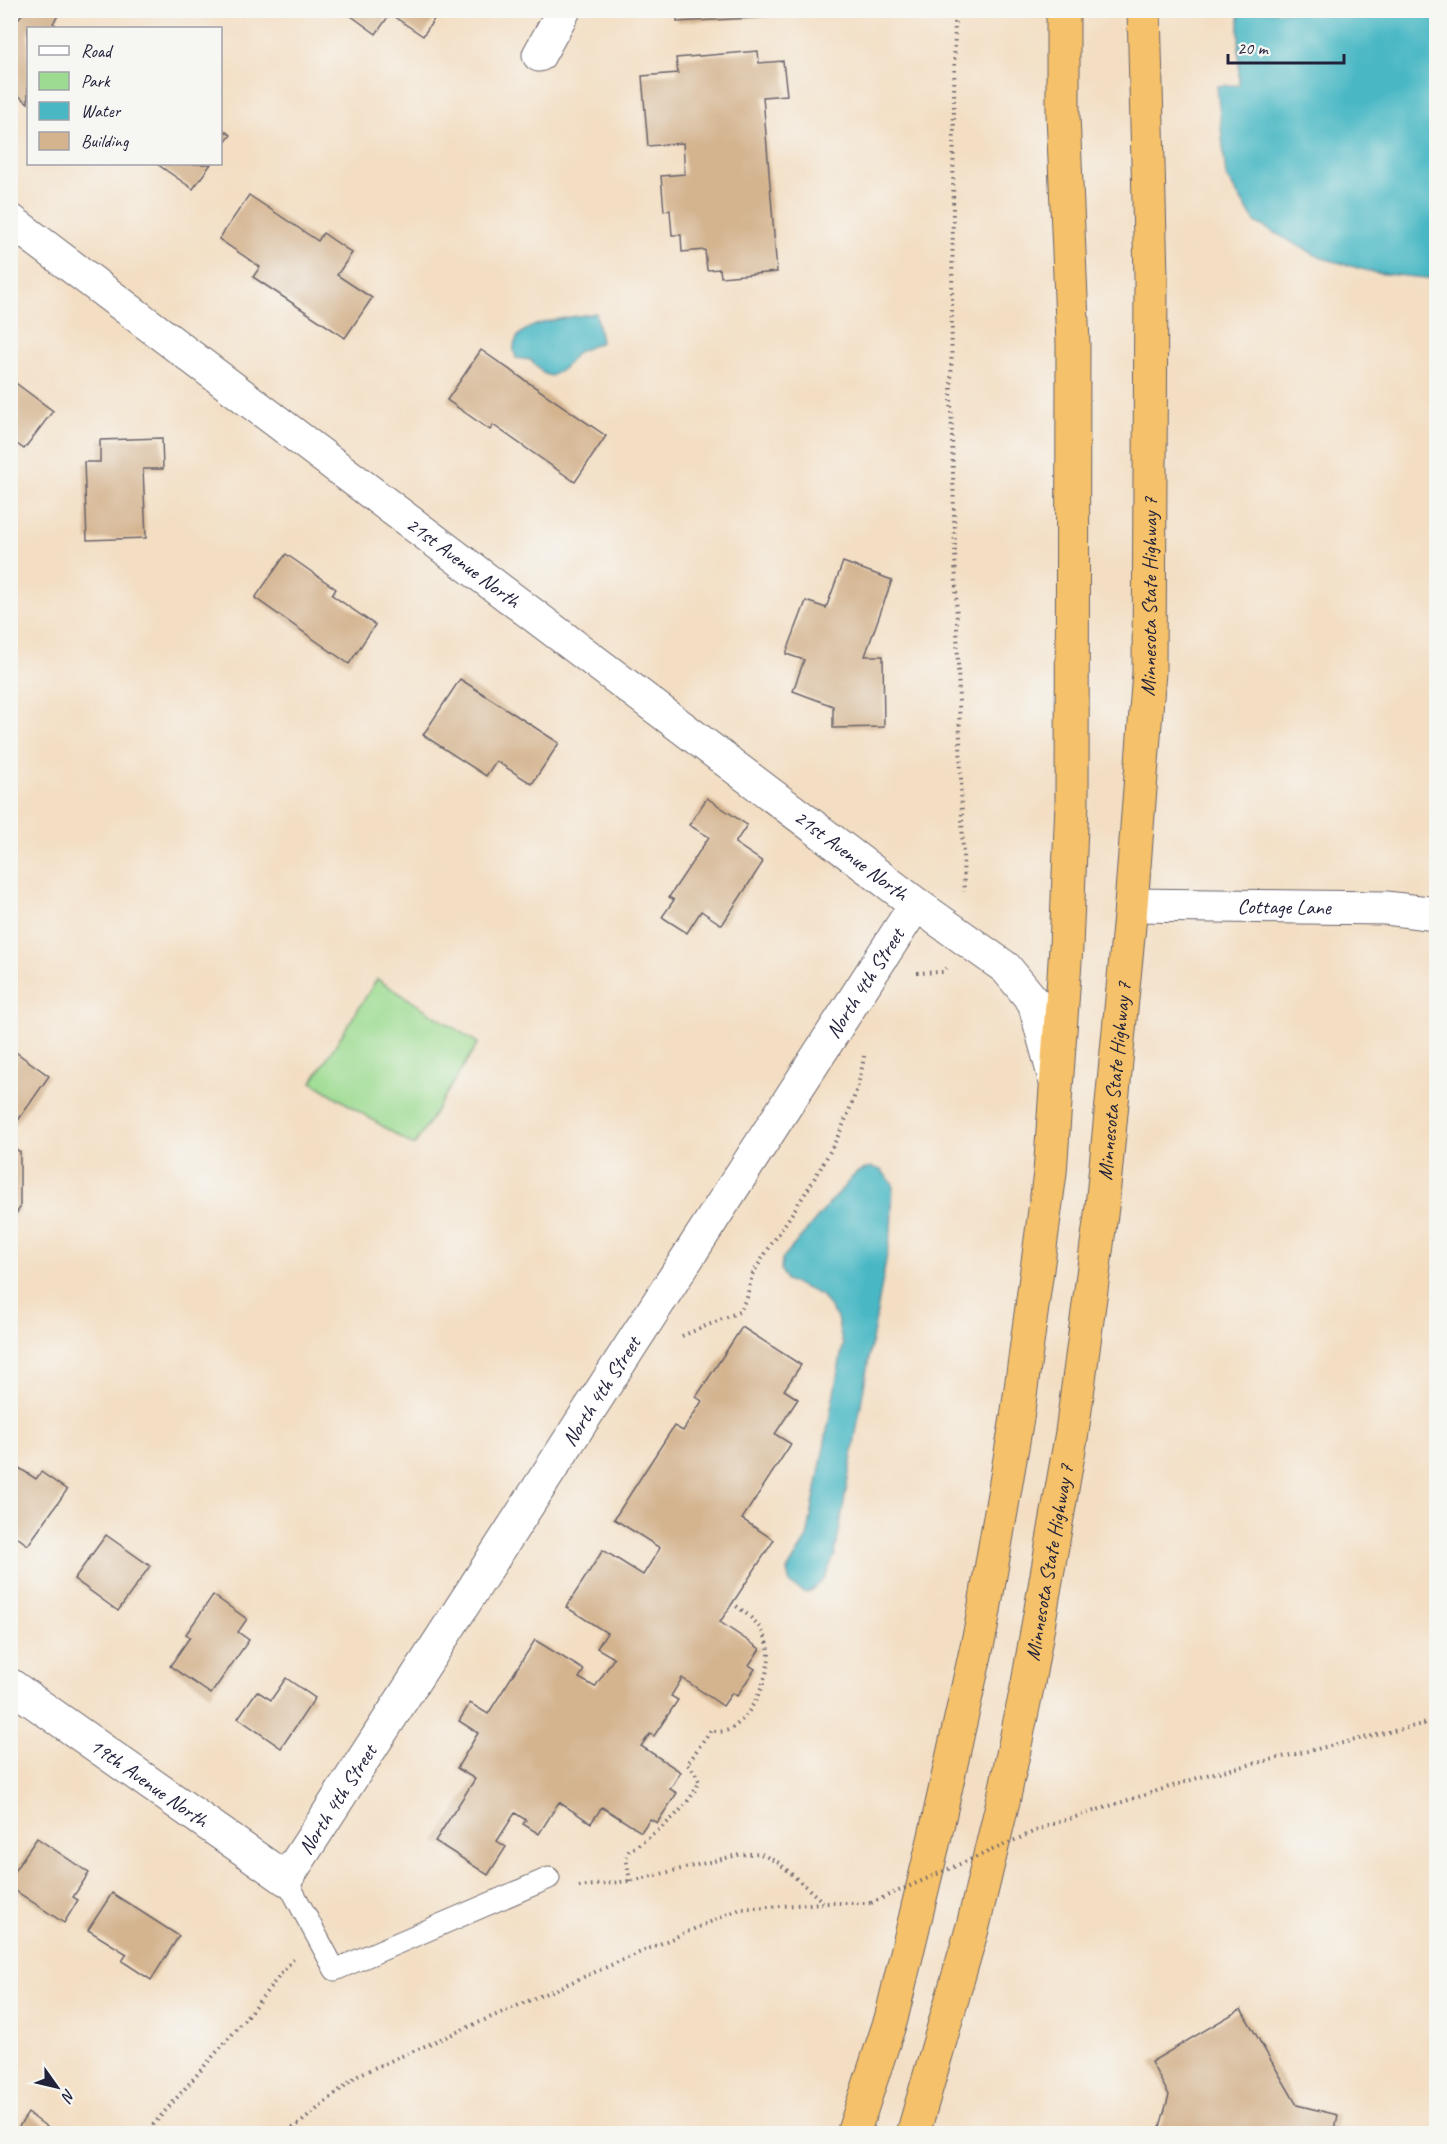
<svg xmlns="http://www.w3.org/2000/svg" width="1447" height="2144" font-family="Caveat,sans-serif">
<rect width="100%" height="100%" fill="#f6f6f2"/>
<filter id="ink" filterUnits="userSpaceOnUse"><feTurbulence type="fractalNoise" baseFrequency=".0167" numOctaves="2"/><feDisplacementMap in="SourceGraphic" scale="12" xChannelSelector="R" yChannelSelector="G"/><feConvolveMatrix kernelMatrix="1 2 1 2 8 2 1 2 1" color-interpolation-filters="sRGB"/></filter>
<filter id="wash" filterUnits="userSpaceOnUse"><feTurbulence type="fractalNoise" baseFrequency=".008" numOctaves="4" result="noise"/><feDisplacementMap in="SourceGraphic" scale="24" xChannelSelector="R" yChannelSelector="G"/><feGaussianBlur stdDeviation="1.35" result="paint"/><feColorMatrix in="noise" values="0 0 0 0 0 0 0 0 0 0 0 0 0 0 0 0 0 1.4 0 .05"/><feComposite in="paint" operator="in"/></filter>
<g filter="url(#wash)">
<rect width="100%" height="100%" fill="#f3dec3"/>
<polygon fill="#9cdb91" stroke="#5f7e66" stroke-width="1.5" points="377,979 478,1043 414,1146 312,1082"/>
<g fill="#4ab8c4" stroke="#366d80" stroke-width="1.5">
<polygon points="1239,11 1436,11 1436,279 1376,273 1319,257 1255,222 1226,176 1217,86 1239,85"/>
<path d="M596,313l5,29 -24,10 -13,16 -13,8 -8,-3 -12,-13 -15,-2c-15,-38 56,-40 80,-45z"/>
<path d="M871,1167l10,3 12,14 -2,47 -56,323c-7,18 -12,31 -29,39l-16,-9 -3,-13 20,-33 36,-193 -6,-27 -16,-23 -35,-15 -5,-10 1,-11 74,-86z"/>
</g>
<g id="blocks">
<g fill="#d4b48f">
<polygon points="25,10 62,10 53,23 60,28 28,28 28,103 10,89 14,83 10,81 10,30"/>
<polygon points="343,10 440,10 423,36 390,14 376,34"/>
<polygon points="677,10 771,10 771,17 677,22"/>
<polygon points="758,51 759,63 783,61 787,95 763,97 777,272 721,277 720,269 707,270 705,250 682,252 681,235 672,235 670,210 664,211 661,176 685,174 683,143 648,146 642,76 678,73 676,58"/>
<polygon points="220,128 231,135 220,149"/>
<polygon points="157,164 211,164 193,189"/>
<polygon points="249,195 318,241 323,233 352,253 337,275 372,298 345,338 253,277 260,267 219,239"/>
<polygon points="481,350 606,436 575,482 493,425 490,430 447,400"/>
<polygon points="13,381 53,411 24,449 10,439 10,384"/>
<polygon points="162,438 163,469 143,469 146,538 87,540 84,462 100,462 100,440"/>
<polygon points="286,554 336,589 332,595 375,625 349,664 255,598"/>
<polygon points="843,562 892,580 865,656 883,656 884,727 833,728 833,706 793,691 804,660 786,654 806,601 826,608"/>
<polygon points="460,679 559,743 532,784 496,761 486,776 423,735"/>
<polygon points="707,798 747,825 735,843 763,862 722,925 701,911 687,933 662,917 674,900 669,897 709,837 689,825"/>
<polygon points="10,1048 49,1076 10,1132"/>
<polygon points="10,1145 20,1152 20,1208 10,1222"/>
<polygon points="742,1327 801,1365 784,1390 798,1399 775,1434 791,1444 742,1519 774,1540 720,1622 760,1649 749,1665 755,1669 737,1696 732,1693 723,1706 682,1678 671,1696 678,1700 654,1736 650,1734 641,1746 681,1772 670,1789 677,1793 657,1823 650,1819 641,1832 602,1807 591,1823 559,1802 539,1834 523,1824 526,1820 515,1813 497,1841 506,1847 488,1875 435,1841 475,1779 457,1768 478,1733 459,1721 470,1703 488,1714 535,1640 584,1670 579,1678 595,1687 614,1658 597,1648 607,1633 566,1607 603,1550 643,1575 660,1548 614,1519 674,1426 683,1431 702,1401 696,1397"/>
<polygon points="10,1462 36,1479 41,1472 67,1490 28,1545 10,1532"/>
<polygon points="106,1535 150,1566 118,1611 74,1579"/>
<polygon points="213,1595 247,1619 238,1632 249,1640 211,1694 170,1666 190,1637 186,1634"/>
<polygon points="286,1678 315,1698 281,1748 238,1718 257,1691 271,1700"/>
<polygon points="37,1838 89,1873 73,1897 78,1900 64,1923 10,1887 10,1877"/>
<polygon points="112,1893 179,1936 151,1980 122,1961 127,1954 88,1930"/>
<polygon points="1241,2009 1297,2105 1338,2115 1334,2134 1158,2134 1169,2095 1151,2062"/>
<polygon points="28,2113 54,2132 53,2134 14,2134"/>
</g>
</g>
</g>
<g filter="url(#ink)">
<use href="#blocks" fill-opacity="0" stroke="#6b646b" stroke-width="1.5"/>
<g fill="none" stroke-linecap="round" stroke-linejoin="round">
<g stroke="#6b646b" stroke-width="23">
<polyline id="lane" points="286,1879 335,1970 549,1878"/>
</g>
<g stroke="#6b646b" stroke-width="35">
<g id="street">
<polyline points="539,55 564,10"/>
<path id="s1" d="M10,220l906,684 90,64 28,34 21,77"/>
<path id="s2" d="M1131,905l255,3 50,6"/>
<path id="s3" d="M10,1685l276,194 630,-975"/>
</g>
</g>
<g stroke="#6b646b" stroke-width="35">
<g id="highway">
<polyline points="853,2134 891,2019 935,1836 981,1628 1017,1418 1050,1173 1066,947 1072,802 1073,344 1063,115 1063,10"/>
<path id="s4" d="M913,2134l60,-208 31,-129 24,-114 44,-251 30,-225 29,-302 18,-233 2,-395 -7,-267"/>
</g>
</g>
<g stroke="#6b646b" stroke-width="4" stroke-dasharray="1.5 4.5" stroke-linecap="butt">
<polyline points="955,10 951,399 964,892"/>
<polyline points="917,973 943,972 946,968"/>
<path d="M682,1336l57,-24 8,-15 5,-22c42,-69 100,-137 112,-219"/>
<polyline points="1047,1826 1210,1774 1436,1721"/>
<path d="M630,1881l-4,-23 3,-7c28,-19 56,-38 70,-69l-4,-10 -8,-8 24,-34c4,1 10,2 14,1 26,-7 49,-62 43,-86 -5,-19 -20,-31 -36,-42"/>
<polyline points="579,1887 636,1880 738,1855 759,1853 779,1863 823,1902"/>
<polyline points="145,2134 230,2037 294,1958"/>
<polyline points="282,2134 299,2124 358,2075 740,1909 823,1903 871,1903"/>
</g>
<use href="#lane" stroke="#fff" stroke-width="21"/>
<use href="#street" stroke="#fff" stroke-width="33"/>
<use href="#highway" stroke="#f5c16b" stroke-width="33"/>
<polyline stroke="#6b646b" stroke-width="4" stroke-dasharray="1.5 4.5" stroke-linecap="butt" points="871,1903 1047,1826"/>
</g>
</g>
<g text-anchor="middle" stroke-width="4.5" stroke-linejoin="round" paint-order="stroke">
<g font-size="21" fill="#22223b" stroke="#f6f6f2">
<text dy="7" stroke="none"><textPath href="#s1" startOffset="568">21st Avenue North</textPath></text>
<text dy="7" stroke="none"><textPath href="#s4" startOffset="1560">Minnesota State Highway 7</textPath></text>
<text dy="7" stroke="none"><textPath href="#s1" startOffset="1054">21st Avenue North</textPath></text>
<text dy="7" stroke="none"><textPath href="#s2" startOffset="153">Cottage Lane</textPath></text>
<text dy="7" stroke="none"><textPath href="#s3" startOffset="1404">North 4th Street</textPath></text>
<text dy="7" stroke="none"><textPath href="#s4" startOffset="1074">Minnesota State Highway 7</textPath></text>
<text dy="7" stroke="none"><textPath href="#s3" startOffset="918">North 4th Street</textPath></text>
<text dy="7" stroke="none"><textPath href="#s4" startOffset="588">Minnesota State Highway 7</textPath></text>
<text dy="7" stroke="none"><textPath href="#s3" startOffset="170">19th Avenue North</textPath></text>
<text dy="7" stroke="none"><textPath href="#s3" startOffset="432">North 4th Street</textPath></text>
</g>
</g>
<rect width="1447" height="2144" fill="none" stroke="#f6f6f2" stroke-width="36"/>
<rect x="27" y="27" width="195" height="138" fill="#f6f6f2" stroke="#a1a1a9" stroke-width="1.5"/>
<rect x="39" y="46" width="30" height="9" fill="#ffffff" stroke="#a1a1a9" stroke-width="1.5"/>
<text x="81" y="57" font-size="18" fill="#22223b">Road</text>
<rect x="39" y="72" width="30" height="18" fill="#9cdb91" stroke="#a1a1a9" stroke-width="1.5"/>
<text x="81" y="87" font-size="18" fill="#22223b">Park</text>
<rect x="39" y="102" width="30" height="18" fill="#4ab8c4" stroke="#a1a1a9" stroke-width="1.5"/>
<text x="81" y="117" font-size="18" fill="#22223b">Water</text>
<rect x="39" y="132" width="30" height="18" fill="#d4b48f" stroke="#a1a1a9" stroke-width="1.5"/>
<text x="81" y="147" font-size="18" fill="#22223b">Building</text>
<g transform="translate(57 2087) rotate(124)" stroke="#f6f6f2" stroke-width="4.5" paint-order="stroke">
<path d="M0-4.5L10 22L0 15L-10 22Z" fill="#22223b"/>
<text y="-9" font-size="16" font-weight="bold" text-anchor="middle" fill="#22223b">N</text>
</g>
<path d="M1228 54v9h116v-9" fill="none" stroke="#22223b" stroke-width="3"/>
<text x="1237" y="54" font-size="18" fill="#22223b" stroke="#f6f6f2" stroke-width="4.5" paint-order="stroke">20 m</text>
</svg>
